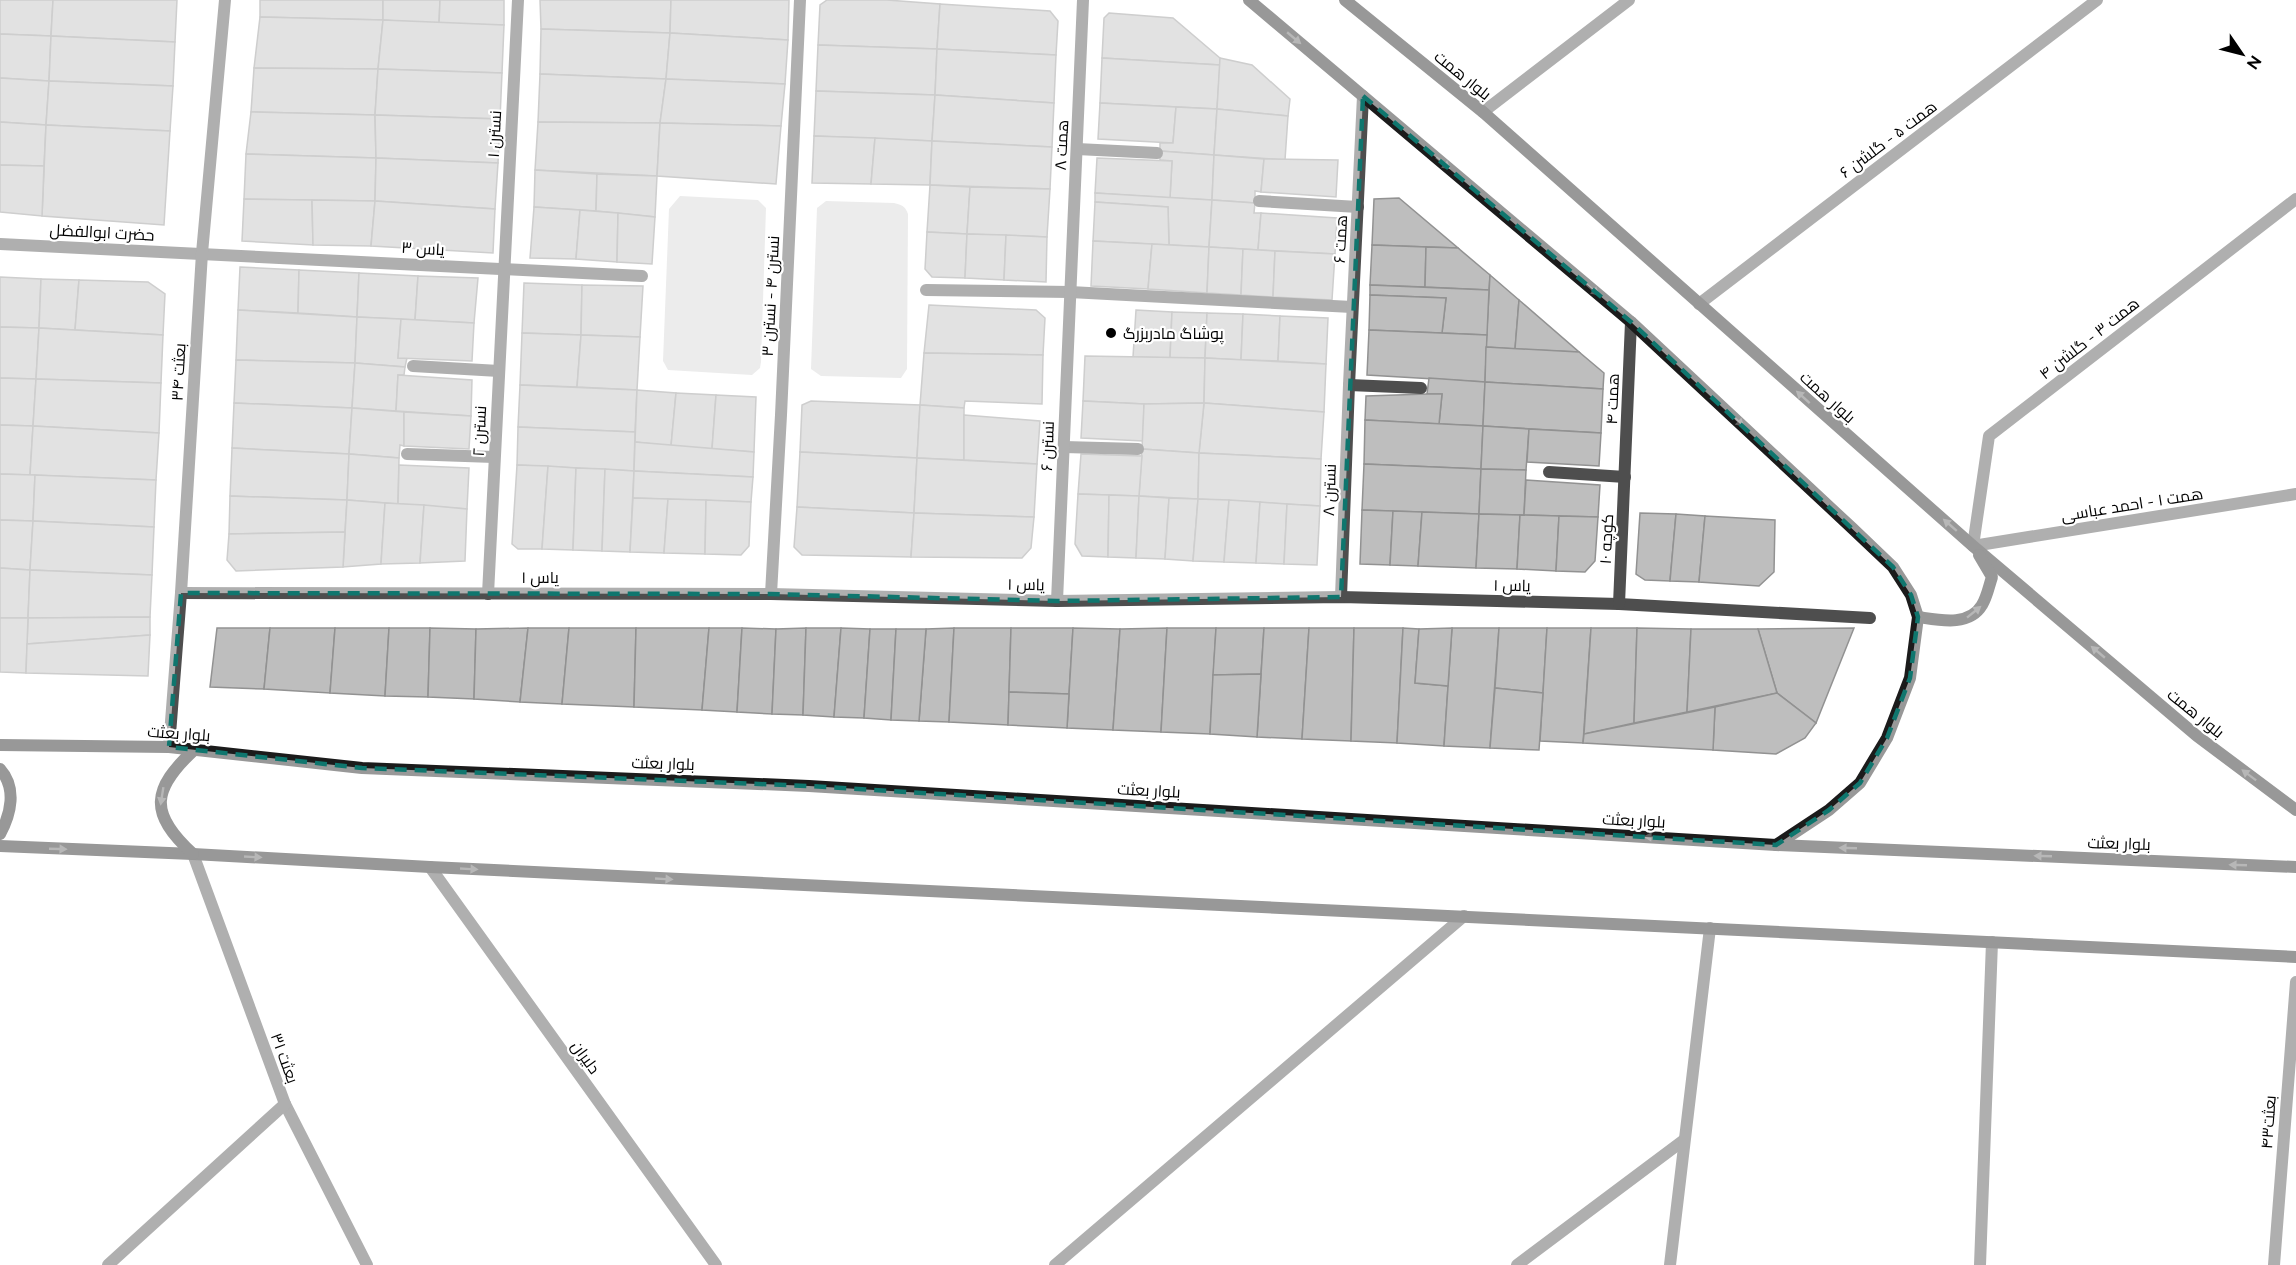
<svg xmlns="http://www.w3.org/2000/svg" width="2296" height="1265" font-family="Raleway,Cairo,sans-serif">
<rect width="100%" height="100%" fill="#fff"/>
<g fill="#d5d5d5">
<polygon points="680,196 758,200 766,208 761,362 760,368 752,375 668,370 663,361 669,209"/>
<path d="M826,201l68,2c8,2 11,3 14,11l-1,155 -6,9 -80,-2 -10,-7 6,-161z"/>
</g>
<g fill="#bebebe" stroke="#929292" stroke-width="1.5">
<polygon points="0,0 53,0 51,36 0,34"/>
<polygon points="53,0 177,0 175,42 51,36"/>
<polygon points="260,0 383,0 383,20 260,17"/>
<polygon points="383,0 440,0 439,24 383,20"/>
<polygon points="440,0 504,0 504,25 439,24"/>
<polygon points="540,0 671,0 670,33 541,29"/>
<polygon points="671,0 789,0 788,40 670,33"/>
<polygon points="827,0 887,0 940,4 937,49 818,45 820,5"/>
<polygon points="940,4 1050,11 1058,21 1056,55 937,49"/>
<polygon points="1109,13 1173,18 1220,58 1220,65 1102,58 1104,18"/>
<polygon points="260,17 383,20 378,69 254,68"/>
<polygon points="383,20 504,25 502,73 378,69"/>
<polygon points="541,29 670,33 666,79 540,74"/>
<polygon points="670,33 788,40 785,84 666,79"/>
<polygon points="0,34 51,36 49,81 0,78"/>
<polygon points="51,36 175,42 173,86 49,81"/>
<polygon points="818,45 937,49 935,95 816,91"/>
<polygon points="937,49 1056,55 1054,103 935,95"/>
<polygon points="1102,58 1220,65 1217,109 1100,103"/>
<polygon points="1220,58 1252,65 1290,99 1288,116 1217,109"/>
<polygon points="254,68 378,69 375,115 251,112"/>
<polygon points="378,69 502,73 500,119 375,115"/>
<polygon points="540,74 666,79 660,123 538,122"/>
<polygon points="0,78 49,81 46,125 0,122"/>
<polygon points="666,79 785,84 781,126 660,123"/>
<polygon points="49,81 173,86 170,131 46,125"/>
<polygon points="816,91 935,95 932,141 814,136"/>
<polygon points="935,95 1054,103 1052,147 932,141"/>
<polygon points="1100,103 1176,107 1173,143 1098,139"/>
<polygon points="1176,107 1217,109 1214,155 1160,151 1160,143 1173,143"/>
<polygon points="1217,109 1288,116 1285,160 1214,155"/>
<polygon points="251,112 375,115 376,158 246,154"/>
<polygon points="375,115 500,119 498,163 376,158"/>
<polygon points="0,122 46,125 44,166 0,165"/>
<polygon points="538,122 660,123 657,176 535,170"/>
<polygon points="660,123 781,126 776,184 657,176"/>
<polygon points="46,125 170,131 164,225 42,216"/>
<polygon points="814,136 875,138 871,184 812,183"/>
<polygon points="875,138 932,141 930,185 871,184"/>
<polygon points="932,141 1052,147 1050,189 930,185"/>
<polygon points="1160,151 1214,155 1212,200 1170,198 1172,161 1160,160"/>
<polygon points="246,154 376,158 375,201 244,199"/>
<polygon points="1214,155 1264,159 1261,192 1255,191 1255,203 1212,200"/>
<polygon points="376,158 498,163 495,209 375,201"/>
<polygon points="1097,158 1172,161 1170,198 1095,193"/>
<polygon points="1264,159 1338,160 1336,197 1261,192"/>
<polygon points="0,165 44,166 42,216 0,212"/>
<polygon points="535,170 597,174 596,211 534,207"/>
<polygon points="597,174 657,176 655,217 596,211"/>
<polygon points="930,185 970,187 967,234 927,232"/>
<polygon points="970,187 1050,189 1047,237 967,234"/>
<polygon points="1095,193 1212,200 1209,247 1169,245 1168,207 1095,202"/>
<polygon points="1399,198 1458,248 1372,245 1374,199"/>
<polygon points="244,199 312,200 313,245 242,241"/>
<polygon points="312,200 375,201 371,246 313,245"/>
<polygon points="1212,200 1255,203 1254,213 1261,213 1258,250 1209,247"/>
<polygon points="375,201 495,209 493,253 371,246"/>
<polygon points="1095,202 1168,207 1169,245 1093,241"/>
<polygon points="534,207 580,210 576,259 530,258"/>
<polygon points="580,210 618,213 617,262 576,259"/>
<polygon points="618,213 655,217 652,264 617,262"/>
<polygon points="1261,213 1337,218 1335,254 1258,250"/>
<polygon points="927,232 967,234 965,278 932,277 925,269"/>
<polygon points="967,234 1006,235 1004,280 965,278"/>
<polygon points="1006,235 1047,237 1046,282 1004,280"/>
<polygon points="1093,241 1152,244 1148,289 1091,286"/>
<polygon points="1152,244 1209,247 1207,293 1148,289"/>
<polygon points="1372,245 1426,247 1425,287 1370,285"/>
<polygon points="1209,247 1243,249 1241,295 1207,293"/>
<polygon points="1426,247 1458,248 1490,275 1489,290 1425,287"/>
<polygon points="1243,249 1275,251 1273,297 1241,295"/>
<polygon points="1275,251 1335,254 1332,300 1273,297"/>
<polygon points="240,267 299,270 298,313 238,310"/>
<polygon points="299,270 359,273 357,317 298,313"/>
<polygon points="359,273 418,276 415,320 357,317"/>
<polygon points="1490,275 1519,300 1515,349 1486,347"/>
<polygon points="418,276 478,278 474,323 415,320"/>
<polygon points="0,277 41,279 39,328 0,327"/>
<polygon points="41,279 79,280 75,330 39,328"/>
<polygon points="79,280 148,282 165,294 163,335 75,330"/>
<polygon points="524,283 582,285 581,335 522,333"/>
<polygon points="582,285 643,286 640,337 581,335"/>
<polygon points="1370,285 1489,290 1487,335 1442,333 1446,298 1370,295"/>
<polygon points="1370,295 1446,298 1442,333 1369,330"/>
<polygon points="1519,300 1579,352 1515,349"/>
<polygon points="929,305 1036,310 1045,318 1043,355 924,353"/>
<polygon points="238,310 357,317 355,363 236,360"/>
<polygon points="1136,310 1172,312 1170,358 1133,357"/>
<polygon points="1172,312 1207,313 1205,358 1170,358"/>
<polygon points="1207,313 1243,314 1241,360 1205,358"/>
<polygon points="1243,314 1280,316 1278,361 1241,360"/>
<polygon points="1280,316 1328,318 1326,364 1278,361"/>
<polygon points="357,317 401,319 398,358 407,358 405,367 355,363"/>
<polygon points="401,319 474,323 472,361 398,358"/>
<polygon points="0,327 39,328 36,379 0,378"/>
<polygon points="39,328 163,335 161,383 36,379"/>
<polygon points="1369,330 1487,335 1485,382 1367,375"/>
<polygon points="522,333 581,335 577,387 520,385"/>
<polygon points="581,335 640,337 637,390 577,387"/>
<polygon points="1486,347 1579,352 1604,373 1603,389 1485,382"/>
<polygon points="924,353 1043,355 1042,404 965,401 964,408 920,405"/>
<polygon points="1085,356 1205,358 1204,403 1144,404 1083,401"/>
<polygon points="1205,358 1326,364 1324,412 1204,403"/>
<polygon points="236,360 355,363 352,408 234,403"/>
<polygon points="355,363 405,367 404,375 398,375 396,411 352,408"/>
<polygon points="398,375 472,380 471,416 396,411"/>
<polygon points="0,378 36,379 33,426 0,425"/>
<polygon points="1429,378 1485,382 1483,426 1439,424 1442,394 1427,394"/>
<polygon points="36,379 161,383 159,433 33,426"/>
<polygon points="1485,382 1603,389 1601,433 1483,426"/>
<polygon points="520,385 637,390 635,432 518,427"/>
<polygon points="637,390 676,393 671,446 635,442"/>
<polygon points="676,393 716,395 712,449 671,446"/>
<polygon points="1427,394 1442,394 1439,424 1365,420 1366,396"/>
<polygon points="716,395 756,397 754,452 712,449"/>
<polygon points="811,401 920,405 917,458 800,452 802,405"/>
<polygon points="1083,401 1144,404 1143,441 1081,438"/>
<polygon points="234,403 352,408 349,454 232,448"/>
<polygon points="1204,403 1324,412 1321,459 1199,453"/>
<polygon points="1204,403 1199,453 1142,449 1144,404"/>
<polygon points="920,405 964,408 964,460 917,458"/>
<polygon points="352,408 404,412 404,446 400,445 399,458 349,454"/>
<polygon points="404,412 471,416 469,449 404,446"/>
<polygon points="964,415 1040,421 1037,464 964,460"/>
<polygon points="1365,420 1483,426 1481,469 1364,464"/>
<polygon points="0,425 33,426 30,475 0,474"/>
<polygon points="33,426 159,433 156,480 30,475"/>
<polygon points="1483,426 1529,429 1526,470 1481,469"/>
<polygon points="518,427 635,432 634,471 517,465"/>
<polygon points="1529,429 1601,433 1599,466 1527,462"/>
<polygon points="635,442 754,452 753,477 634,471"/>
<polygon points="232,448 349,454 347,500 230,496"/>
<polygon points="1142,449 1199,453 1198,499 1139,496"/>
<polygon points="800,452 917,458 914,513 797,507"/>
<polygon points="1199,453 1321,459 1320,506 1198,499"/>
<polygon points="349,454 399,458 398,504 347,500"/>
<polygon points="1081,454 1142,456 1139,496 1078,494"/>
<polygon points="917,458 1037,464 1034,517 914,513"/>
<polygon points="1364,464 1481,469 1479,514 1362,510"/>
<polygon points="399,465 469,468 467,509 398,504"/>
<polygon points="517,465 548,466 542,549 518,549 512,544"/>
<polygon points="548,466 576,468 573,550 542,549"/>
<polygon points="576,468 605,469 602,551 573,550"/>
<polygon points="605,469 634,471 630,552 602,551"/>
<polygon points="1481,469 1526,470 1524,515 1479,514"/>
<polygon points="634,471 753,477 751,502 633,498"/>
<polygon points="0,474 35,475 33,521 0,520"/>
<polygon points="35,475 156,480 154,527 33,521"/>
<polygon points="1526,480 1600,485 1598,517 1524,515"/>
<polygon points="1078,494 1109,495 1108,557 1082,556 1075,544"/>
<polygon points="1109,495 1139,496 1136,558 1108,557"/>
<polygon points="230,496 347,500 345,532 229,534"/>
<polygon points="1139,496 1169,498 1165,559 1136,558"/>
<polygon points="633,498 668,499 664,553 630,552"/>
<polygon points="1169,498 1198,499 1193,561 1165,559"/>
<polygon points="668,499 706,500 705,554 664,553"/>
<polygon points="1198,499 1229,500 1224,562 1193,561"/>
<polygon points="347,500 385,503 381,564 343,567"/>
<polygon points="706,500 751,502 749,546 741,555 705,554"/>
<polygon points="1229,500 1260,502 1256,563 1224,562"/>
<polygon points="1260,502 1287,504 1284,564 1256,563"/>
<polygon points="385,503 424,505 420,563 381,564"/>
<polygon points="1287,504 1320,506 1317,565 1284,564"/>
<polygon points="424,505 467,509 465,561 420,563"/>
<polygon points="797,507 914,513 911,557 802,555 794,547"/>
<polygon points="1362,510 1393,511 1390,565 1360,564"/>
<polygon points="1393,511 1422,512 1418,566 1390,565"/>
<polygon points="1422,512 1479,514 1476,568 1418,566"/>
<polygon points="914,513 1034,517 1031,548 1022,558 911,557"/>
<polygon points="1640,513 1676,514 1670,581 1645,580 1636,574"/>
<polygon points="1479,514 1520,515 1517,569 1476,568"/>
<polygon points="1676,514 1705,516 1699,582 1670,581"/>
<polygon points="1520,515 1559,516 1556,571 1517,569"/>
<polygon points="1559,516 1598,517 1595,561 1585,572 1556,571"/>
<polygon points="1705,516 1775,520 1774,572 1759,586 1699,582"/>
<polygon points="0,520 33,521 30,570 0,568"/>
<polygon points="33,521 154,527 152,575 30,570"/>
<polygon points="345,532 343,567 236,571 227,560 229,534"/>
<polygon points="0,568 30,570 28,618 0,618"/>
<polygon points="30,570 152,575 150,617 28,618"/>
<polygon points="150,617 150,635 27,644 28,618"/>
<polygon points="0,618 28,618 26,673 0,672"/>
<polygon points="217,628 270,628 264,689 210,687"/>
<polygon points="270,628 335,628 330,693 264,689"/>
<polygon points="335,628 389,628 385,696 330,693"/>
<polygon points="389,628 430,628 428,697 385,696"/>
<polygon points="430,628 476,629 474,699 428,697"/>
<polygon points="528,628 520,702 474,699 476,629"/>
<polygon points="528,628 569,628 562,704 520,702"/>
<polygon points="569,628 636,628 634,707 562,704"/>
<polygon points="636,628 709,628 702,710 634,707"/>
<polygon points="709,628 742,628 737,712 702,710"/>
<polygon points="742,628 776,629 772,714 737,712"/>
<polygon points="806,628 803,715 772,714 776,629"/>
<polygon points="806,628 841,628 834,717 803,715"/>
<polygon points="841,628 870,629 864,718 834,717"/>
<polygon points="954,628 949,722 919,721 926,629"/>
<polygon points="954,628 1011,628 1008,725 949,722"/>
<polygon points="1011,628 1073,628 1069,694 1009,692"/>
<polygon points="1073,628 1120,629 1113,730 1067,728"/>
<polygon points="1167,628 1161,732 1113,730 1120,629"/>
<polygon points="1167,628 1216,628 1210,734 1161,732"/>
<polygon points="1216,628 1264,628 1261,674 1213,675"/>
<polygon points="1264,628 1309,628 1302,739 1257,737"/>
<polygon points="1309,628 1354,628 1351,741 1302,739"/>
<polygon points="1354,628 1403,628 1397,743 1351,741"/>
<polygon points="1403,628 1419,629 1415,683 1448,686 1444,746 1397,743"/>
<polygon points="1452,628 1499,628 1490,748 1444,746"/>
<polygon points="1452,628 1448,686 1415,683 1419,629"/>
<polygon points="1499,628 1547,628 1543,693 1495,688"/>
<polygon points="1547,628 1591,628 1583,743 1540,741"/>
<polygon points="1591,628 1637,628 1634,723 1584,734"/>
<polygon points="1637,628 1691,629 1687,712 1634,723"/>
<polygon points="1854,628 1816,723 1777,693 1758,629"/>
<polygon points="870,629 896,629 891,720 864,718"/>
<polygon points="896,629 926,629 919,721 891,720"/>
<polygon points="1691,629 1758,629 1777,693 1687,712"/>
<polygon points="150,635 148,676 26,673 27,644"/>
<polygon points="1261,674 1257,737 1210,734 1213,675"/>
<polygon points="1495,688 1543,693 1539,750 1490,748"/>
<polygon points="1009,692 1069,694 1067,728 1008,725"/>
<polygon points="1777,693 1816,723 1805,738 1776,754 1713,750 1715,707"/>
<polygon points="1715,707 1713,750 1583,743 1584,734"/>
</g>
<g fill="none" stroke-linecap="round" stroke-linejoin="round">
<g stroke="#4e4e4e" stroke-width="12">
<polyline points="1483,112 1629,0"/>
<polyline points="1077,149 1157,153"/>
<polyline points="2296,199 1989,436 1973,546 2296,494"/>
<polyline points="1259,201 1358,207"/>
<polyline points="0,244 642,276"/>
<polyline points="926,290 1070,292 1352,307"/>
<polyline points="1699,304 2097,0"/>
<polyline points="413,366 499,371"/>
<polyline points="1349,385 1421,388"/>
<polyline points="1064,447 1138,449"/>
<polyline points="407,454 494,457"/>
<polyline points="1549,472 1625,477"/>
<polyline points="181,593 771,594 1057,601 1341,597 1619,604 1870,618"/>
<polyline points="488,594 518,0"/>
<polyline points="771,594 781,415 800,0"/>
<polyline points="1341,597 1349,385 1363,96"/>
<polyline points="1057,601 1083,0"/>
<polyline points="1619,604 1631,322"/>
<polyline points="169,747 181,593 202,253 225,0"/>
<polyline points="193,854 285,1104 367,1265"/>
<polyline points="430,867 716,1265"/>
<polyline points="108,1265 285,1104"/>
<polyline points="1055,1265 1464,916"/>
<polyline points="1517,1265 1684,1140"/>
<polyline points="1670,1265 1710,928"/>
<polyline points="1980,1265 1992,942"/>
<polyline points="2274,1265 2296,982"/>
</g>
<g stroke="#1b1b1b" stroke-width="12">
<polyline points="1249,0 1631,322 1852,528 1893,567 1911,595 1918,617 1910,678 1887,738 1860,783 1829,810 1776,845"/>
<polyline points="1345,0 1483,112 1973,546 2197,736 2296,810"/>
<path d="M1918,617c21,3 51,10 64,-12 5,-8 7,-19 10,-28l-13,-22"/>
<polyline points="0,745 169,747 362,768 809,786 1776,845 2296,867"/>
<path d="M0,769c17,19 11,45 0,65"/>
<polyline points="0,846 193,854 430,867 2296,957"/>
<path d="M193,854c-45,-41 -41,-65 1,-104"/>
</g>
</g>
<defs><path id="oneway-solid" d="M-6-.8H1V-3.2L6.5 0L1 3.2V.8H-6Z" transform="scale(1.5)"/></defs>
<g fill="#5f5f5f">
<use href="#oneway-solid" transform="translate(1294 38) rotate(40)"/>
<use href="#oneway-solid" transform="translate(1443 163) rotate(40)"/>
<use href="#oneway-solid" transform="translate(1592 289) rotate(40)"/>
<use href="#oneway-solid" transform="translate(1803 397) rotate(-138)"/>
<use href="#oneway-solid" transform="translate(1737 420) rotate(43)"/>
<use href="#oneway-solid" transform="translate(1950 525) rotate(-139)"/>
<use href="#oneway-solid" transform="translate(1974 612) rotate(-39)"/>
<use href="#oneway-solid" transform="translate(2098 652) rotate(-140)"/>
<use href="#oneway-solid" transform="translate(2249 775) rotate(-143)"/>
<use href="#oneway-solid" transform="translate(162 796) rotate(99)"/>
<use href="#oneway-solid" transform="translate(1653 837) rotate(-177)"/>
<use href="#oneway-solid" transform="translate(1848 848) rotate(-178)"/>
<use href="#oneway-solid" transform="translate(58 849) rotate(2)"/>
<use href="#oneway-solid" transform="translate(2043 856) rotate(-178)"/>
<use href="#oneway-solid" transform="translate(253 857) rotate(3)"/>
<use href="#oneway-solid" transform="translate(2238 865) rotate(-178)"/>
<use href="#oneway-solid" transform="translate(469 869) rotate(3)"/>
<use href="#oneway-solid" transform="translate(664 879) rotate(3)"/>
</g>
<path d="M0 0H2296V1265H0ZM1363,96l268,226 262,245 18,28 7,22 -8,61 -23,60 -27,45 -31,27 -53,35 -967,-59 -447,-18 -193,-21 12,-154 590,1 286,7 284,-4z" fill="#fff" fill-opacity=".55" fill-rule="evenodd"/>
<path fill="none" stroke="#0f766e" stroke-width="4.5" stroke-dasharray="12 8" stroke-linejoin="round" d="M1363,96l268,226 262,245 18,28 7,22 -8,61 -23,60 -27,45 -31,27 -53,35 -967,-59 -447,-18 -193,-21 12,-154 590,1 286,7 284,-4z"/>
<circle fill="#000" stroke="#fff" stroke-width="2" cx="1111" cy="333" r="6"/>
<g text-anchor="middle" stroke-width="4.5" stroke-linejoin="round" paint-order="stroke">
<g font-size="16" fill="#000" stroke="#fff">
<text transform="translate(1463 75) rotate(39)" y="6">بلوار همت</text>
<text transform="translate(494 134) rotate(-87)" y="6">نسترن ۱</text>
<text transform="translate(1888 139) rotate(-37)" y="6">همت ۵ - گلشن ۶</text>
<text transform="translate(1061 145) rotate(-87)" y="6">همت ۸</text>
<text transform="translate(102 232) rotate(3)" y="6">حضرت ابوالفضل</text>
<text transform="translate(1340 239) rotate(-87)" y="6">همت ۶</text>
<text transform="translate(423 248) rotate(3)" y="6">یاس ۳</text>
<text transform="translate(770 296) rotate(-87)" y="6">نسترن ۴ - نسترن ۳</text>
<text transform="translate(2089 338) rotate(-38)" y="6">همت ۳ - گلشن ۴</text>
<text transform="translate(178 372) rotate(-87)" y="6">بعثت ۳۴</text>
<text transform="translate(1828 397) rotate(42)" y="6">بلوار همت</text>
<text transform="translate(1612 399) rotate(-88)" y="6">همت ۴</text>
<text transform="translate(479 431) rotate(-87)" y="6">نسترن ۲</text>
<text transform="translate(1047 446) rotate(-88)" y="6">نسترن ۶</text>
<text transform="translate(1329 490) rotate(-88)" y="6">نسترن ۸</text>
<text transform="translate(2132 504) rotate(-9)" y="6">همت ۱ - احمد عباسی</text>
<text transform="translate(1606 539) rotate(-87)" y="6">کوچه ۱۰</text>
<text x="540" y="583">یاس ۱</text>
<text transform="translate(1026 584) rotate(1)" y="6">یاس ۱</text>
<text transform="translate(1512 585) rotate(1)" y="6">یاس ۱</text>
<text transform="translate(2196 713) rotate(39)" y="6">بلوار همت</text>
<text transform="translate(179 733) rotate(4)" y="6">بلوار بعثت</text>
<text transform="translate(663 763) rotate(2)" y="6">بلوار بعثت</text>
<text transform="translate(1149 790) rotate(3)" y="6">بلوار بعثت</text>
<text transform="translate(1634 820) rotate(3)" y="6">بلوار بعثت</text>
<text transform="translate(2119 843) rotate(2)" y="6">بلوار بعثت</text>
<text transform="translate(586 1057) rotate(54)" y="6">دلیران</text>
<text transform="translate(285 1058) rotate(70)" y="6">بعثت ۳۱</text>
<text transform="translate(2268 1122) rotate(-86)" y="6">بعثت۴۳</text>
</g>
<g font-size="16" fill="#000" stroke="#fff" text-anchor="start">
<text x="1123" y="339">پوشاگ مادربزرگ</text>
</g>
</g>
<g transform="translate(2242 54) rotate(125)" stroke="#ffffff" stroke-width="4.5" paint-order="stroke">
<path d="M0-4.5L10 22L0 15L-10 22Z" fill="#000000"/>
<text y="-9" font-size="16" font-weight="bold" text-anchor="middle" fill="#000000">N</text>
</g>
</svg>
